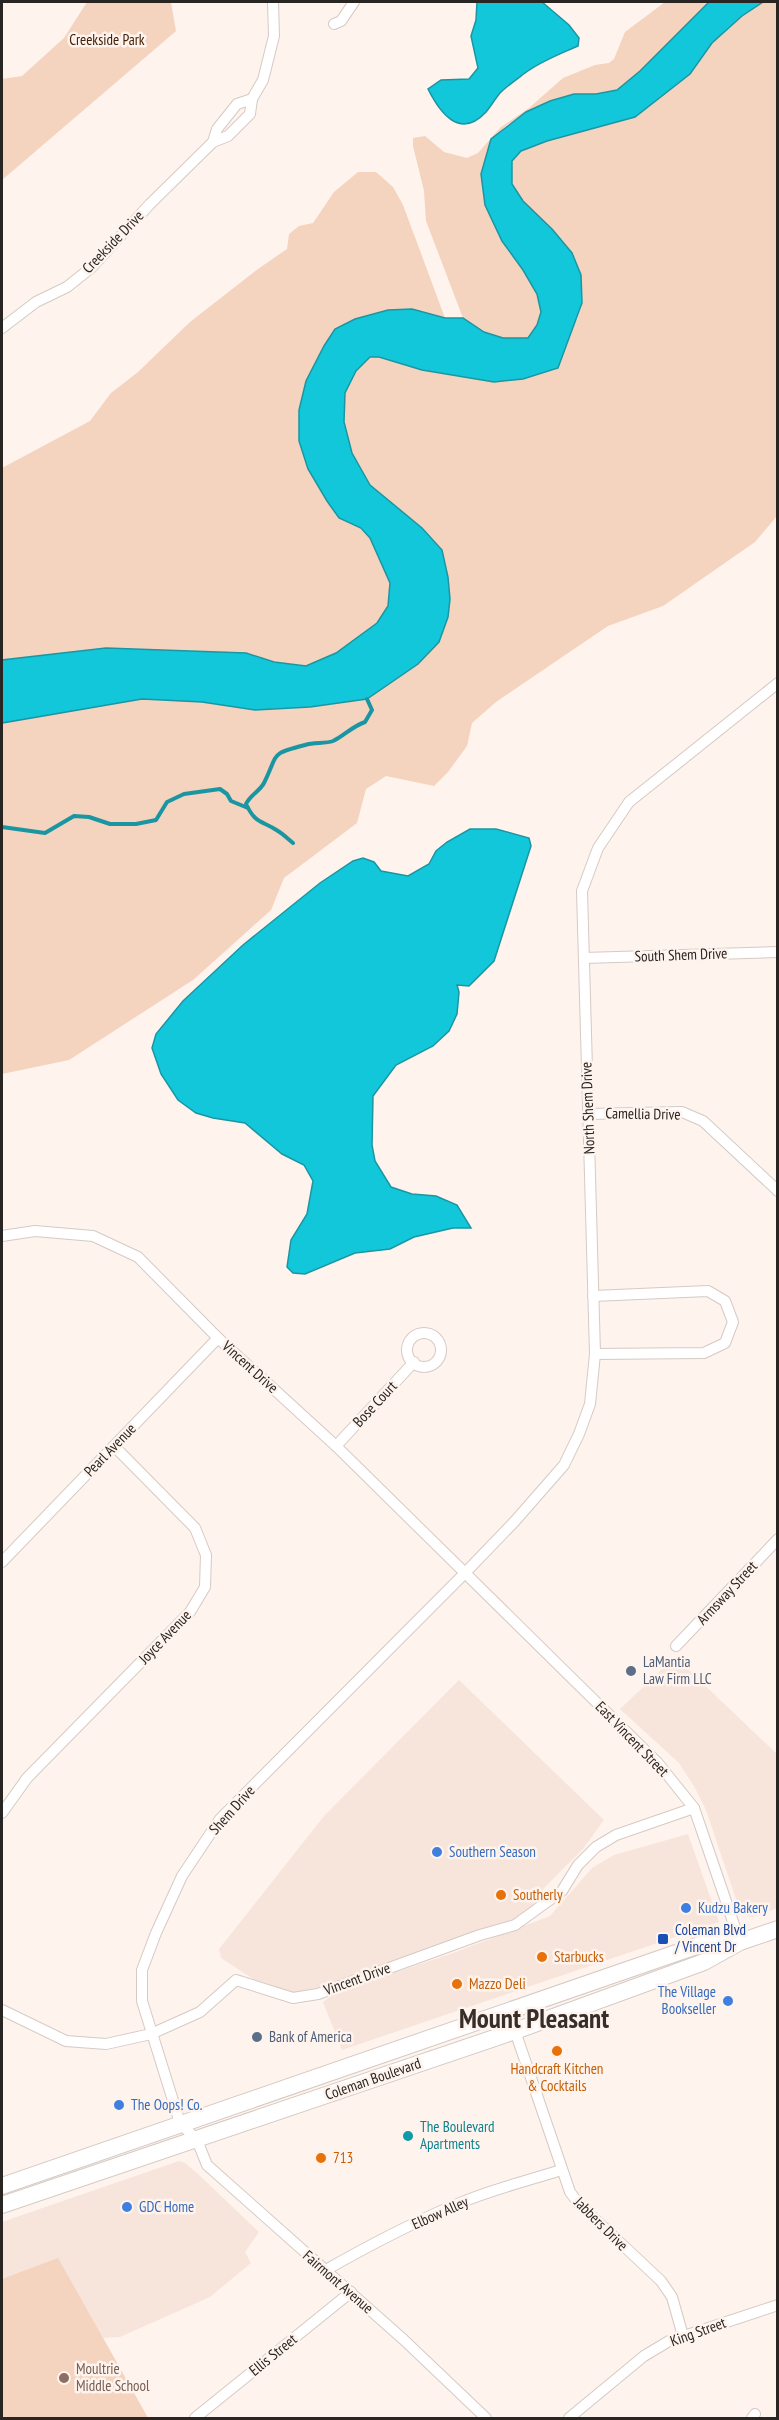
<svg xmlns="http://www.w3.org/2000/svg" width="779" height="2420" font-family="'PT Sans Narrow',sans-serif">
<rect width="100%" height="100%" fill="#fef3ed"/>
<g fill="#f7e5db">
<polygon points="675,1657 777,1754 777,1908 753,1917 746,1916 740,1911 706,1810 695,1788 679,1763 620,1709"/>
<polygon points="459,1680 604,1820 583,1849 544,1888 528,1912 516,1919 320,1987 291,1994 264,1986 221,1958 219,1949 324,1816"/>
<polygon points="688,1834 719,1922 342,2050 323,2002 335,1993 456,1952 550,1916 592,1868 614,1855"/>
<polygon points="179,2161 185,2163 197,2173 259,2232 245,2252 251,2263 210,2297 120,2337 103,2338 148,2418 2,2418 2,2222"/>
</g>
<g fill="#f4d3bf">
<polygon points="87,2 171,2 176,31 2,180 2,79 22,76 64,38"/>
<polygon points="665,2 709,2 640,71 617,90 596,94 574,94 526,112 507,125 491,139 481,174 523,270 537,294 541,312 537,325 528,338 503,338 484,332 463,318 426,221 424,191 413,146 413,138 425,136 444,152 467,158 478,153 501,127 529,108 563,78 595,65 609,63 614,59 625,32"/>
<polygon points="763,2 777,2 777,516 755,542 663,606 608,626 496,702 472,723 467,746 448,772 434,786 386,776 366,789 357,823 284,878 271,910 193,980 69,1060 2,1074 2,723 142,699 202,702 255,710 310,707 367,699 418,664 450,599 448,577 442,550 422,528 370,485 352,453 344,422 345,393 356,371 370,357 378,357 422,370 494,382 577,320 582,304 581,275 552,229 523,201 512,183 512,161 521,151 547,141 635,117 690,74 712,43 742,16"/>
<polygon points="358,172 376,172 393,187 403,205 445,318 412,309 388,310 335,329 306,381 299,410 299,441 308,469 327,501 339,518 361,528 370,538 382,562 390,583 388,606 377,623 336,653 306,666 274,662 246,653 106,648 2,660 2,468 90,421 111,393 138,372 190,322 258,269 287,249 289,234 299,226 313,223 334,192"/>
<polygon points="58,2258 148,2418 2,2418 2,2279"/>
</g>
<g fill="#13c7da" stroke="#1a96a3" stroke-width="1.5">
<path d="M477,2h65l27,23 10,13 -1,8c-18,8 -37,15 -53,27 -8,6 -18,13 -25,20 -5,6 -9,13 -14,19 -26,28 -46,1 -58,-23l13,-9 28,-1 9,-11 -7,-32 5,-16z"/>
<polygon points="709,2 763,2 742,16 712,43 690,74 635,117 547,141 521,151 512,161 512,184 523,201 552,229 572,253 581,275 582,303 558,368 523,379 494,382 422,370 379,357 370,357 356,371 345,393 344,422 352,453 370,485 422,528 442,550 448,577 450,599 448,617 439,642 418,664 367,699 310,707 255,710 202,702 142,699 2,723 2,660 106,648 246,653 274,662 306,666 336,653 377,623 388,606 390,583 370,538 361,528 339,518 327,501 308,469 299,441 299,410 306,381 324,346 335,329 355,319 388,310 412,309 445,318 463,318 484,332 503,338 528,338 537,325 541,312 537,294 523,270 502,241 485,205 481,174 491,139 526,112 550,101 574,94 596,94 617,90 640,71"/>
<polygon points="470,829 496,829 529,838 531,846 494,961 469,986 457,985 459,992 457,1014 449,1031 433,1046 396,1065 373,1096 372,1145 375,1161 391,1187 412,1194 436,1196 457,1205 471,1228 453,1228 414,1237 390,1249 355,1253 305,1274 293,1273 287,1267 291,1240 307,1214 313,1181 304,1165 282,1154 245,1123 213,1118 196,1113 178,1100 161,1074 152,1048 156,1034 183,1001 243,945 320,883 353,861 363,858 374,862 381,871 408,876 429,864 436,851 447,842"/>
</g>
<g fill="none" stroke-linecap="round" stroke-linejoin="round">
<g stroke="#1a96a3" stroke-width="4">
<polyline points="2,827 45,833 74,816 89,817 110,824 136,824 156,820 167,802 184,794 220,789 227,794 231,801 248,808"/>
<path d="M293,843c-5,-4 -10,-9 -15,-12 -16,-11 -22,-6 -32,-27 4,-9 14,-13 18,-21 15,-30 5,-29 41,-38 9,-3 20,-1 28,-4 11,-5 18,-14 32,-19l7,-12 -5,-11"/>
</g>
<g stroke="#d5cac4" stroke-width="12">
<g id="minor">
<polyline points="334,24 341,21 354,2"/>
<polyline points="213,142 217,129 237,104 252,99"/>
<polyline points="2,328 36,302 67,287 92,267 150,204 213,142 228,136 250,114 252,99 263,80 274,36 273,2"/>
<polyline points="584,958 778,952"/>
<polyline points="588,1114 682,1112 703,1121 778,1191"/>
<polyline points="2,1236 35,1231 93,1236 138,1257 218,1338 336,1446 657,1762 694,1808 740,1942"/>
<polyline points="593,1296 708,1291 725,1301 733,1322 725,1343 704,1353 595,1354"/>
<circle cx="424" cy="1350" r="17"/>
<polyline points="336,1446 414,1362"/>
<polyline points="2,1562 218,1338"/>
<polyline points="676,1646 778,1539"/>
<polyline points="2,1813 27,1778 190,1612 205,1587 206,1555 195,1528 114,1446"/>
<polyline points="2,2010 66,2041 106,2044 151,2034 200,2012 236,1980 293,1998 318,1994 480,1935 515,1925 562,1891 578,1865 596,1847 616,1835 694,1808"/>
<polyline points="515,2031 570,2192 579,2204 661,2281 672,2297 683,2336"/>
<path d="M324,2271c44,-25 89,-49 136,-68 33,-14 67,-22 101,-33"/>
<polyline points="195,2418 351,2292"/>
<polyline points="486,2418 404,2340 207,2165 197,2140 180,2123 142,2001 142,1970 156,1933 182,1876 220,1819 465,1573 515,1521 564,1465 579,1434 590,1404 595,1354 582,891 598,848 629,802 778,683"/>
<polyline points="569,2418 644,2356 669,2341 778,2305"/>
<polyline points="752,2418 755,2414"/>
</g>
</g>
<g stroke="#d5cac4" stroke-width="18">
<g id="primary">
<path d="M2,2186c235,-81 471,-161 706,-244h31"/>
<polyline points="2,2205 515,2031 704,1962 740,1942 778,1929"/>
</g>
</g>
<use href="#minor" stroke="#fff" stroke-width="10"/>
<use href="#primary" stroke="#fff" stroke-width="16"/>
</g>
<g fill="#5c6f8a" stroke="#fef3ed" stroke-width="2">
<circle cx="631" cy="1671" r="6"/>
<circle cx="257" cy="2037" r="6"/>
</g>
<g fill="#3f7fe0" stroke="#fef3ed" stroke-width="2">
<circle cx="437" cy="1852" r="6"/>
<circle cx="686" cy="1908" r="6"/>
<circle cx="728" cy="2001" r="6"/>
<circle cx="119" cy="2105" r="6"/>
<circle cx="127" cy="2207" r="6"/>
</g>
<g fill="#e8710a" stroke="#fef3ed" stroke-width="2">
<circle cx="501" cy="1895" r="6"/>
<circle cx="542" cy="1957" r="6"/>
<circle cx="457" cy="1984" r="6"/>
<circle cx="557" cy="2051" r="6"/>
<circle cx="321" cy="2158" r="6"/>
</g>
<rect fill="#1a4fb4" stroke="#fef3ed" stroke-width="2" x="657" y="1933" width="12" height="12" rx="3"/>
<circle fill="#0f9aa8" stroke="#fef3ed" stroke-width="2" cx="408" cy="2136" r="6"/>
<circle fill="#8d6e63" stroke="#fef3ed" stroke-width="2" cx="64" cy="2378" r="6"/>
<g text-anchor="middle" stroke-width="5" stroke-linejoin="round" paint-order="stroke">
<g font-size="15" fill="#432108" stroke="#fef3ed">
<text x="107" y="45">Creekside Park</text>
</g>
<g font-size="15" fill="#292522" stroke="#fef3ed">
<text transform="translate(113 242) rotate(-46)" y="5">Creekside Drive</text>
<text transform="translate(681 955) rotate(-2)" y="5">South Shem Drive</text>
<text transform="translate(588 1108) rotate(-92)" y="5">North Shem Drive</text>
<text transform="translate(643 1114) rotate(1)" y="5">Camellia Drive</text>
<text transform="translate(250 1367) rotate(42)" y="5">Vincent Drive</text>
<text transform="translate(375 1404) rotate(-47)" y="5">Bose Court</text>
<text transform="translate(110 1450) rotate(-46)" y="5">Pearl Avenue</text>
<text transform="translate(727 1593) rotate(-47)" y="5">Armsway Street</text>
<text transform="translate(165 1637) rotate(-46)" y="5">Joyce Avenue</text>
<text transform="translate(632 1739) rotate(46)" y="5">East Vincent Street</text>
<text transform="translate(232 1810) rotate(-48)" y="5">Shem Drive</text>
<text transform="translate(357 1979) rotate(-20)" y="5">Vincent Drive</text>
<text transform="translate(373 2079) rotate(-19)" y="5">Coleman Boulevard</text>
<text transform="translate(440 2213) rotate(-24)" y="5">Elbow Alley</text>
<text transform="translate(601 2224) rotate(45)" y="5">Jabbers Drive</text>
<text transform="translate(338 2282) rotate(41)" y="5">Fairmont Avenue</text>
<text transform="translate(698 2332) rotate(-20)" y="5">King Street</text>
<text transform="translate(273 2355) rotate(-39)" y="5">Ellis Street</text>
</g>
<g font-size="15" fill="#4e5e75" stroke="#fef3ed" text-anchor="start">
<text x="643" y="1667">LaMantia<tspan x="643" dy="17">Law Firm LLC</tspan></text>
<text x="269" y="2042">Bank of America</text>
</g>
<g font-size="15" fill="#366cbe" stroke="#fef3ed" text-anchor="start">
<text x="449" y="1857">Southern Season</text>
<text x="698" y="1913">Kudzu Bakery</text>
<text x="716" y="1997" text-anchor="end">The Village<tspan x="716" dy="17">Bookseller</tspan></text>
<text x="131" y="2110">The Oops! Co.</text>
<text x="139" y="2212">GDC Home</text>
</g>
<g font-size="15" fill="#c56008" stroke="#fef3ed" text-anchor="start">
<text x="513" y="1900">Southerly</text>
<text x="554" y="1962">Starbucks</text>
<text x="469" y="1989">Mazzo Deli</text>
<text x="557" y="2074" text-anchor="middle">Handcraft Kitchen<tspan x="557" dy="17">&amp; Cocktails</tspan></text>
<text x="333" y="2163">713</text>
</g>
<g font-size="15" fill="#164399" stroke="#fef3ed" text-anchor="start">
<text x="675" y="1935">Coleman Blvd<tspan x="675" dy="17">/ Vincent Dr</tspan></text>
</g>
<g font-size="15" fill="#0d838f" stroke="#fef3ed" text-anchor="start">
<text x="420" y="2132">The Boulevard<tspan x="420" dy="17">Apartments</tspan></text>
</g>
<g font-size="15" fill="#785e54" stroke="#fef3ed" text-anchor="start">
<text x="76" y="2374">Moultrie<tspan x="76" dy="17">Middle School</tspan></text>
</g>
<g font-size="27" font-weight="bold" fill="#372e2a" stroke="#fef3ed">
<text x="534" y="2028">Mount Pleasant</text>
</g>
</g>
<rect width="779" height="2420" fill="none" stroke="#292522" stroke-width="6"/>
</svg>
